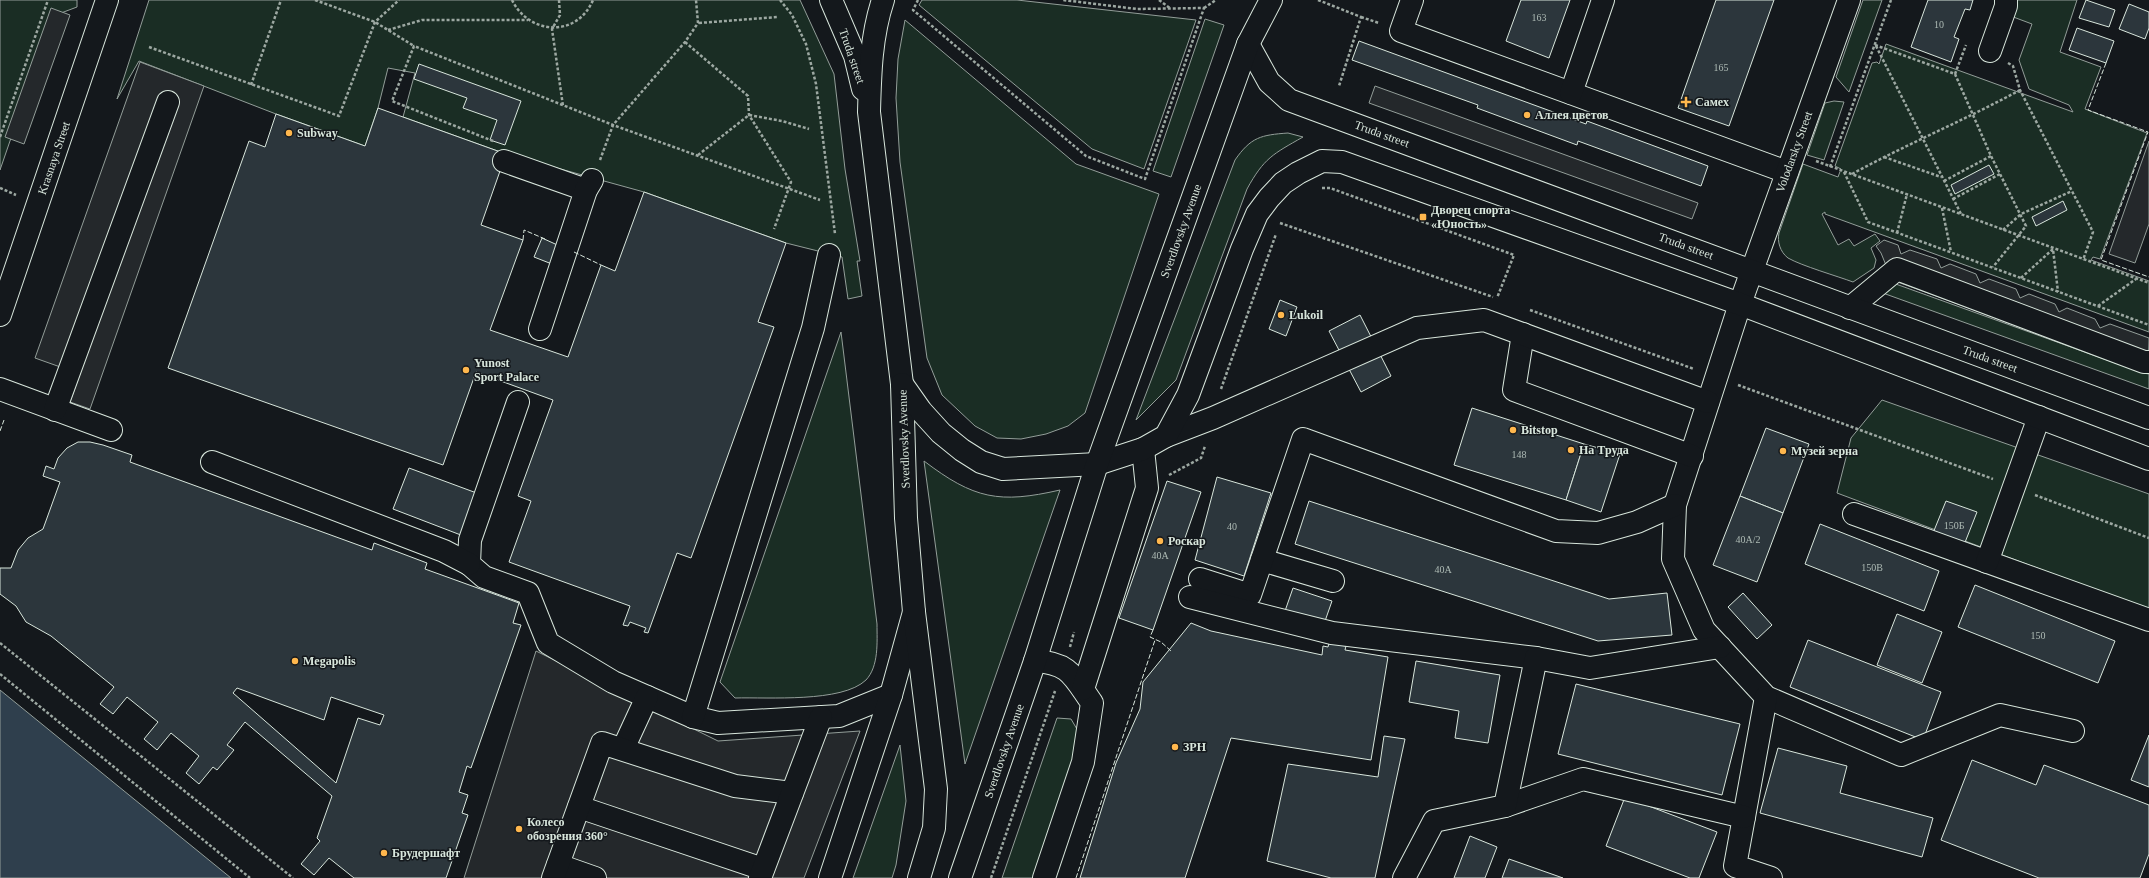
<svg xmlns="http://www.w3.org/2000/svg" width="2149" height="878" font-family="Georgia,serif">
<rect width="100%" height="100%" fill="#14181c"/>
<g fill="#1a2d24" stroke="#939e99">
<polygon points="0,0 77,0 77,7 53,16 0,170"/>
<polygon points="149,0 800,0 834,74 845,169 860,261 857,261 862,296 848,299 842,257 786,243 644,192 506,154 403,117 415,73 388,68 378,108 365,146 276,114 139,61 117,99"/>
<polygon points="922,0 1017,0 1196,20 1144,169 1092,149 919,5"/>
<polygon points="1863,0 1882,0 1849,92 1836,77"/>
<path d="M2012,0h65l-17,52 41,15 -16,42 62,24 -47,126 -7,-2 -2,3 58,21v51l-324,-118v-2l-3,2 16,31 11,-6 5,7 21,-12 5,7 -9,7 5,12 -2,8 -21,14c-16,-6 -51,-16 -65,-24 -8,-6 -11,-17 -9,-25l24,-69 35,13 3,-8 -6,-3 37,-103 5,-1 2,2 7,-20 187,68 -4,-7 -40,-16 -10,-29 13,-36 -24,-9z"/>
<polygon points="1205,19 1224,25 1171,177 1153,171"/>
<polygon points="905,20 1076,164 1159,194 1085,413 1068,426 1046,434 1021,439 997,438 975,426 942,395 927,358 900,162 896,98 898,59"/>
<polygon points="1834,101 1844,102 1824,160 1807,155 1825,103"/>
<path d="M1288,133l15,4c-30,17 -39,21 -56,52l-71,191 -40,40 99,-260c16,-23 26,-25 53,-27z"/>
<polygon points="1893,283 2143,373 2149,374 2149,389 1880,292"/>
<path d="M841,332l36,292c0,18 2,42 -11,56 -24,23 -98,17 -131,18l-15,-16z"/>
<polygon points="1882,400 2149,494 2149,610 1837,493 1851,438"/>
<path d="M924,461c50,38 75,43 136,29l-95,274z"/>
<polygon points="1057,718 1071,719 1081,736 1037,878 1002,878"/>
<polygon points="900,745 906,801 896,865 892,878 853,878"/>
</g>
<g fill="#24282b" stroke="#939e99">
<polygon points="51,8 70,15 24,144 5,137"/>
<polygon points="140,62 204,86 90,409 70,402 80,374 35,358"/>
<polygon points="1375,86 1698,203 1692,219 1369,103"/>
<polygon points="2149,141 2149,224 2135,263 2109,254"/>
<polygon points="1884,240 1898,245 1901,254 1910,250 1937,259 1941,268 1950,264 1976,274 1980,283 1989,279 2016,289 2020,298 2029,294 2055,304 2059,312 2067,308 2095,319 2100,328 2110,324 2149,338 2148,373 1892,280 1881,253 1876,246"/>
<polygon points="536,651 718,741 860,731 804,878 464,878"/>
</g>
<polygon fill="#2f3f4d" stroke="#939e99" points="0,690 231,878 0,878"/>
<g fill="#2c363c" stroke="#d8e6dc" fill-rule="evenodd">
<polygon points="1521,0 1570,0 1549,58 1506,41"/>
<polygon points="1716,0 1774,0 1729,126 1678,108"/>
<polygon points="1928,0 1973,0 1970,10 1965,9 1954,37 1959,39 1951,62 1911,47"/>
<polygon points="2086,0 2115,10 2109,27 2079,18"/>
<polygon points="2129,4 2149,12 2149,28 2145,39 2119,29"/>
<polygon points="2077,28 2114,41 2106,63 2069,50"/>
<polygon points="1359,41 1586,124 1587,121 1708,166 1701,186 1578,141 1577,145 1477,108 1478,105 1352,60"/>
<polygon points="419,64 521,101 505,145 490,140 497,120 463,108 467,98 414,79"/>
<polygon points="378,108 506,154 481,225 523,240 490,330 568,357 601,265 615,271 644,192 786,243 758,322 774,327 691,558 677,553 648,633 644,632 646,628 630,622 628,626 623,625 630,606 509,562 531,501 518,496 553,400 476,372 443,465 168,368 249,141 265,147 276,114 365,146"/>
<polygon points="1989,165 1994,174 1955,194 1951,185"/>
<polygon points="2063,201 2067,210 2036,226 2032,217"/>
<polygon points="542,238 564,248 557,266 534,257"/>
<polygon points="1280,300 1297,307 1286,336 1269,329"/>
<polygon points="1360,315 1391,376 1361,392 1329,331"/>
<polygon points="1472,408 1584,444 1566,500 1454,465"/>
<polygon points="1766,428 1809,444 1783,513 1740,496"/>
<path d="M78,442h12l13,3 29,10 -2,7 242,88 2,-7 53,20 -2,6 94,34 -6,20 8,2 -50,143 -4,-2 -8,26 9,3 -6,18 6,2 -22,63h-92l-25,-20 -15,17 -13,-11 19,-23 -3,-3 15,-42 -87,-74 -18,23 7,5 -17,20 -4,-3 -14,17 -13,-11 13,-17 -28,-23 -14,17 -13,-11 14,-17 -31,-25 -14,17 -13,-10 14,-17 -63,-51 -25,-14 -10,-16 -16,-12v-26h11l7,-18 10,-12 15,-9 17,-47 -17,-6 3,-10 8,3 4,-11 9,-10zM237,688l87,32 7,-23 53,18 -4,10 -22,-7 -22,65 -103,-90z"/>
<polygon points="1584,444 1620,454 1601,512 1566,500"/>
<polygon points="409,468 482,495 466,537 393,509"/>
<polygon points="1217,477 1271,493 1244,576 1195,560"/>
<polygon points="1167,481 1201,492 1153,630 1119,618"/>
<polygon points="1740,496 1783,513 1757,582 1713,565"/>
<polygon points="1309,501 1609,599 1667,593 1672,635 1598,641 1295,544"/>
<polygon points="1946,501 1977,512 1962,550 1931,538"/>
<polygon points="1820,524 1939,571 1924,611 1805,564"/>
<polygon points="1975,585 2115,641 2098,683 1958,627"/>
<polygon points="1293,588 1332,601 1324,624 1285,611"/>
<polygon points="1743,593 1772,625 1757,639 1728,607"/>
<polygon points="1897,614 1942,632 1922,683 1877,665"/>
<polygon points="1191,623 1211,631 1322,655 1323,646 1328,647 1329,643 1346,646 1345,650 1388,657 1371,760 1231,738 1185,878 1080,878 1116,763 1140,709 1143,682"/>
<polygon points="1808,640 1941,692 1923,740 1790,687"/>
<polygon points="1416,661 1500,675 1488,743 1455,738 1459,711 1409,702"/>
<polygon points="1576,684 1740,724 1722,795 1558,754"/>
<polygon points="2149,735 2149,787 2131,780"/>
<polygon points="1384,736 1405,739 1375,878 1331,878 1267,861 1288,764 1378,777"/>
<polygon points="1778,748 1847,766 1840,793 1933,818 1922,857 1760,813"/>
<polygon points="1972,760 2036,785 2044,765 2149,805 2149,854 2140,878 2039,878 1941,840"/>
<polygon points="1625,797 1717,832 1699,878 1690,878 1606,846"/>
<polygon points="1470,836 1497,847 1485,878 1454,878"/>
<polygon points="1509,859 1563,878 1502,878"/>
</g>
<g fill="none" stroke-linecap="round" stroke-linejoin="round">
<g stroke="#d8e6dc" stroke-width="24">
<g id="minor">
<polyline points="1412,0 1401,31 1787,172"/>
<polyline points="1849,0 1740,304 1675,505 1673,559 1704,630 1766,697 1901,755 2000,715 2073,731"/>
<polyline points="1990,51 2006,6 2006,0"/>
<polyline points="1571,93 1603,0"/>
<polyline points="504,161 586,190"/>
<polyline points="1850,308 1897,269 2144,362 2149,362"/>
<polyline points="540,329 586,190 592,180"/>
<polyline points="1523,334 1514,390 1692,456"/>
<polyline points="0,389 111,430"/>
<polyline points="518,402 470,540 469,564 484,577 528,593 548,643 613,682 693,717 718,723 839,716 891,695"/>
<polyline points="55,410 168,102"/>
<polyline points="1166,436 1213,418 1417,328 1484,320 1708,402"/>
<polyline points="212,462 444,551 469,564"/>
<polyline points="1854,514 2149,620"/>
<polyline points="1262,560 1333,581"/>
<polyline points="1987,562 2039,417"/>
<polyline points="1200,579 1250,595 1303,439 1556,531 1598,533 1637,522 1675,505"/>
<polyline points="1190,597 1332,633 1536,658"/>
<path d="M1035,661c35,2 38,15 57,42l-9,59 -39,116"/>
<polyline points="1083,689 1147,488 1143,449"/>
<polyline points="1766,697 1735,866 1771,878"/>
<polyline points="693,717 813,328 829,255"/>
<polyline points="623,749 647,697"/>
<polyline points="1505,806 1583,779 1744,817"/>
<polyline points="579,807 763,869"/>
<polyline points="558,865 595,878"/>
<polyline points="553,878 602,743 735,786 792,793"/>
<polyline points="760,878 821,717"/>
<polyline points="830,878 891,695 914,612"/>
<polyline points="1404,878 1434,821 1505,806 1536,658 1590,668 1720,647"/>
</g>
</g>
<g stroke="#d8e6dc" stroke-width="24">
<g id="major">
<polyline points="831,0 855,56 863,89"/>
<path d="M883,0c-12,36 -13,74 -14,112l33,272 4,134 8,94 22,177 -2,39 -15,50"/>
<polyline points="1248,44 1269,82 1289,100 2149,418"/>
<polyline points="0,315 107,0"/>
<polyline points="902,384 921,411 941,433 962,450 981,462 1003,469 1097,464 1143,449 1166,436 1188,395 1242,249 1257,214 1269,198 1283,183 1298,173 1322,161 1342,162 1740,304 2149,459"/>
<polyline points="960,878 1035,661 1097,464 1248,44 1271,0"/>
</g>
</g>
<g stroke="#9da8a2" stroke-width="2.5" stroke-dasharray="3 2" stroke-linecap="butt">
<polyline points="315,0 375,22 414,46"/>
<path d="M512,0c17,35 65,38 81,0"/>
<polyline points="559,0 560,15 552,29 563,106"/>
<polyline points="780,0 792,15 806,44 816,84 835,234"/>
<polyline points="918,0 913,10 1086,156 1145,179 1204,8 1137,9 1063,0"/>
<polyline points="1159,0 1171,9"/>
<polyline points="1318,0 1361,17 1339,86"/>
<polyline points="1204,8 1216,0"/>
<polyline points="1361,17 1379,23"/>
<polyline points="699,23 778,17"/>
<polyline points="388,30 422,20 528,20"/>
<polyline points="685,42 748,96 749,115 791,182 774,229"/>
<polyline points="1875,45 1955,74 1991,156 2026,226 1993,267"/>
<polyline points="1876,46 1961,214"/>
<polyline points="149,47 339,116 375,22 399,0"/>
<polyline points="2008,63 2013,66 2020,90 2093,232 2083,260"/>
<polyline points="1955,74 1966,45"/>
<polyline points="251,85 281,0"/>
<polyline points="0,137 48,0"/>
<polyline points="493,141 392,101 414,46 613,125 820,200"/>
<polyline points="698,155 749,115 782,121 809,129"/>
<polyline points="1884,157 1941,177"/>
<polyline points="600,160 613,125 685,42 698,23 696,0"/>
<polyline points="1816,161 2149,283"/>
<polyline points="1830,167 1891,0"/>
<polyline points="1844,172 1868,222 2149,325"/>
<path d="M1852,174c55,-30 113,-54 168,-84"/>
<polyline points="1944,181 1991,156"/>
<polyline points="0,188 16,195"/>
<polyline points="1322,188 1330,188 1514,255 1497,298"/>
<polyline points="1953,199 2000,174"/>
<polyline points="1942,208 1951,252"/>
<polyline points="1280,223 1493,297"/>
<polyline points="2003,230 2021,214 2072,191"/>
<polyline points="1897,233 1907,194"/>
<polyline points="2021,278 2053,249 2058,292"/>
<polyline points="2098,306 2136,279"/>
<polyline points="1530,310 1694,369"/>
<polyline points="1738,385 1993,479"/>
<polyline points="1221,389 1276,234"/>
<polyline points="1169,475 1201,458 1205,446"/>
<polyline points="2035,495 2149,538"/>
<polyline points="0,643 293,878"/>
<polyline points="1070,647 1074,632"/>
<polyline points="0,674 250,878"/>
<polyline points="991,878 1055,691"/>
</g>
<use href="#minor" stroke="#14181c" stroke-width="22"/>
<use href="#major" stroke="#14181c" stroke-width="22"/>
<g stroke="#d8e6dc" stroke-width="1" stroke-dasharray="5 2" stroke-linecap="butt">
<polyline points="2106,63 2088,110 2148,132 2101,260 2149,277"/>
<polyline points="523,240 524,230 545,239"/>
<polyline points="574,252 601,265"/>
<polyline points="0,431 4,420"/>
<polyline points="1153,630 1150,637 1161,642 1171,651"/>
<polyline points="1076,878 1155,640"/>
</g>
</g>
<g fill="#ffb74d" stroke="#14181c" stroke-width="1.5">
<path d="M1684 96h4v4h4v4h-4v4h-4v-4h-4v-4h4z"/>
<circle cx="1527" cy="115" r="4"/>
<circle cx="289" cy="133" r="4"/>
<rect x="1419" y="213" width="8" height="8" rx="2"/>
<circle cx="1281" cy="315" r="4"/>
<circle cx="466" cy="370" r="4"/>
<circle cx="1513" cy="430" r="4"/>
<circle cx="1571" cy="450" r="4"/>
<circle cx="1783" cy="451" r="4"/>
<circle cx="1160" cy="541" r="4"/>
<circle cx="295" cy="661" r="4"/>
<circle cx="1175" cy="747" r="4"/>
<circle cx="519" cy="829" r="4"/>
<circle cx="384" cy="853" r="4"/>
</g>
<g text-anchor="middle" stroke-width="3" stroke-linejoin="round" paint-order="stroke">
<g font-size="10" fill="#adbab4">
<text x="1539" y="21">163</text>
<text x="1939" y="28">10</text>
<text x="1721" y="71">165</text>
<text x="1519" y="458">148</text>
<text x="1954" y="529">150Б</text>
<text x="1232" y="530">40</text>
<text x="1748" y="543">40А/2</text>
<text x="1160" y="559">40А</text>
<text x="1872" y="571">150В</text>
<text x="1443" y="573">40А</text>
<text x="2038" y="639">150</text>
</g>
<g font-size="12" fill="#d8e6dc" stroke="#14181c">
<text transform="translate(852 56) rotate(71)" y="4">Truda street</text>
<text transform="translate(1382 134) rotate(20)" y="4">Truda street</text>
<text transform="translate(1794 152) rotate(-70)" y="4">Volodarsky Street</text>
<text transform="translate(54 158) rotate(-71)" y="4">Krasnaya Street</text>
<text transform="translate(1181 231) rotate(-70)" y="4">Sverdlovsky Avenue</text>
<text transform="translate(1686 246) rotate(20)" y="4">Truda street</text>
<text transform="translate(1990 359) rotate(20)" y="4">Truda street</text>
<text transform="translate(904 439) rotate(-92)" y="4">Sverdlovsky Avenue</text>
<text transform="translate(1004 751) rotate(-71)" y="4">Sverdlovsky Avenue</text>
</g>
<g font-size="12" font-weight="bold" fill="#d8e6dc" stroke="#14181c" text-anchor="start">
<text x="1695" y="106">Самех</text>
<text x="1535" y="119">Аллея цветов</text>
<text x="297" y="137">Subway</text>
<text x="1431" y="214">Дворец спорта<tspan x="1431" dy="14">«Юность»</tspan></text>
<text x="1289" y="319">Lukoil</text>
<text x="474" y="367">Yunost<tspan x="474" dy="14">Sport Palace</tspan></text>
<text x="1521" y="434">Bitstop</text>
<text x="1579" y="454">На Труда</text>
<text x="1791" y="455">Музей зерна</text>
<text x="1168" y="545">Роскар</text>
<text x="303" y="665">Megapolis</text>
<text x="1183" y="751">ЗРН</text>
<text x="527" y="826">Колесо<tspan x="527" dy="14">обозрения 360°</tspan></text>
<text x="392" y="857">Брудершафт</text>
</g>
</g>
</svg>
